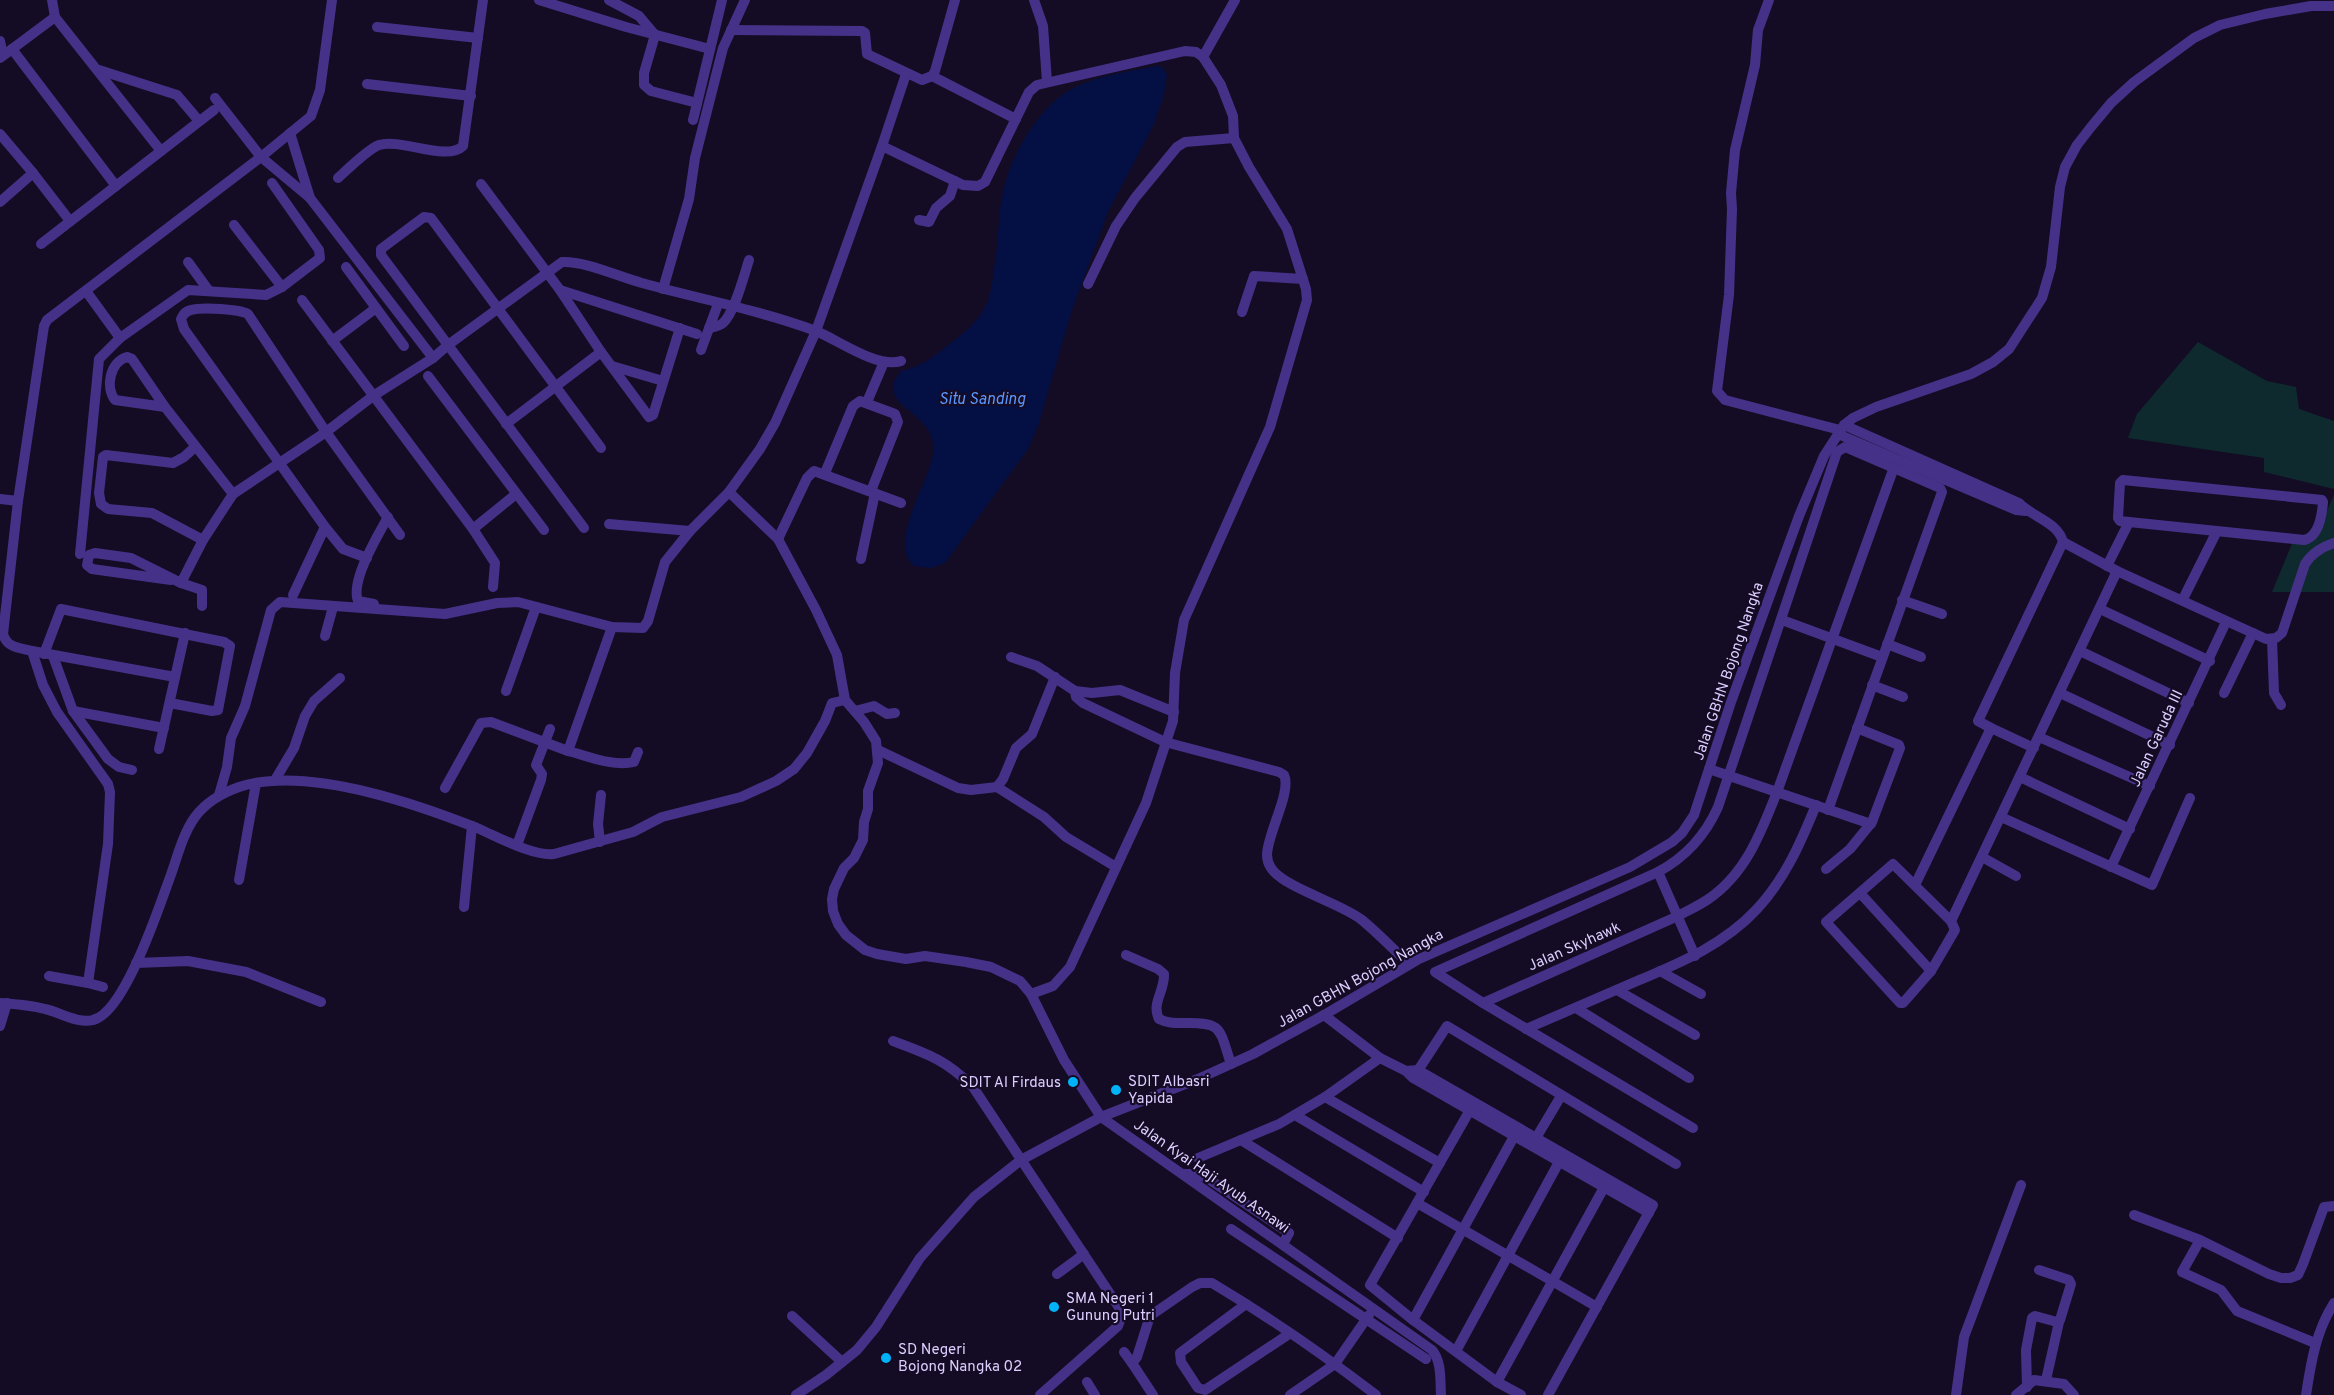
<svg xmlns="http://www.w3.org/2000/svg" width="2334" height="1395" font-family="Overpass,sans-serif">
<rect width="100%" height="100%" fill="#140c24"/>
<g fill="#0e2a2e">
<polygon points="2198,342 2267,381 2296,387 2299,409 2334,421 2334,489 2264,472 2264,458 2128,438 2137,414"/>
<polygon points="2334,495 2334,592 2272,592 2293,541 2320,526"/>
</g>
<path fill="#041044" d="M1157,66h4l6,8 -3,20 -10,30 -46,88 -37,101 -33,113 -10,23 -83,114 -14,5 -17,-2c-27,-22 14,-82 19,-111 6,-38 -41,-45 -40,-68 0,-5 5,-12 8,-16 19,-4 33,-14 47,-26 13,-9 28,-22 36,-36 8,-14 9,-33 11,-48 4,-23 3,-47 8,-69 7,-34 33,-80 62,-99 27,-17 61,-21 92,-27z"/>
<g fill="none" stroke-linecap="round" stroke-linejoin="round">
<g stroke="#453288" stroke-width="10">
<polyline points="52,0 55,17 161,151"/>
<polyline points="539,0 626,27 710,49"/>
<polyline points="609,0 639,16 655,35 644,73 644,85 651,91 697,103"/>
<polyline points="1034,0 1043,26 1047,82"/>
<polyline points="1769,0 1758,30 1755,65 1735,150 1731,193 1732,209 1729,295 1717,391 1725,400 1840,430"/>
<polyline points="377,27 478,38"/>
<polyline points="731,30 862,31 865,33 867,54 922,80 932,76 935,71 955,0"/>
<polyline points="0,41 3,55"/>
<polyline points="12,49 116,186"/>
<polyline points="1203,57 1235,0"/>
<polyline points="0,58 55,17"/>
<polyline points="99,70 177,95 199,121"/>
<polyline points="932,76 1016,119"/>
<polyline points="367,84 471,96"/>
<polyline points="215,98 261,157 310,198 433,358"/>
<polyline points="693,120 722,0"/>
<polyline points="290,133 310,198"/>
<polyline points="0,134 33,173 70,221"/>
<polyline points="882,146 906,74"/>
<path d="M338,178c10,-9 30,-29 41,-33 22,-7 68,17 84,1l20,-146"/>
<polyline points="481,184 560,290 601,352 649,417 653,415 680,328"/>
<polyline points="0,202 33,173"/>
<polyline points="919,220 929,222 936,208 950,196 955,181"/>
<polyline points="234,225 282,287"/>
<polyline points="41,244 214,110"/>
<polyline points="188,262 209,291"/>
<polyline points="346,267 404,346"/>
<polyline points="1088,284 1116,226 1135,198 1177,147 1185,142 1234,138"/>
<polyline points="663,289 689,199 695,158 723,48 745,0"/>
<polyline points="560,290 697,334"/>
<polyline points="86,291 120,338"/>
<polyline points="302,300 473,529 495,563 493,587"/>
<polyline points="1242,312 1254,276 1303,279"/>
<path d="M709,328c5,-1 11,-2 14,-5 12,-11 21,-48 26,-63"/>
<polyline points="332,341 376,308"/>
<polyline points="701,350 718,304"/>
<polyline points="612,366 663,381"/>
<polyline points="428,376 544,530"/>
<polyline points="867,402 884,362"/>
<path d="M165,407l-50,-7c-10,-13 -5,-38 12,-43l5,2 33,48 68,87"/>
<polyline points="506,424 601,352"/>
<path d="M1844,425l175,78c13,14 39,19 44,39l-85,179 13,7 -76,157"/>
<polyline points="1838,434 2016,510 2026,511"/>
<polyline points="195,447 184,457 173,463 106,455 103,457 99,493 101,504 108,509 152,513 203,540"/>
<polyline points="825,473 853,406 860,401 895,414 898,422 871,491"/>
<path d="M2123,480l199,20 1,2c-1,13 -4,35 -19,38l-175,-18 -9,-1 -2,-3 2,-35z"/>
<path d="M729,492l49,47 38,71 21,45 8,45 19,22 12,19 2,22 -10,28v18l-4,13 -1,18 -9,18 -10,10 -10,21 -2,10 1,12 5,13 8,11 19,15 12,4 29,5 19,-3 41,6 25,5 29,14 11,13 33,66 37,57 331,233c10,12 8,30 9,45"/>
<polyline points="0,499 18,501"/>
<polyline points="609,524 690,531"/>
<polyline points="584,528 381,255 381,249 424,217 431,218 601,448"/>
<polyline points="473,529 516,494"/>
<polyline points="778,539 807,478 814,471 901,503"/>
<path d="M2063,542l54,29 149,68 10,-1 6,-5 23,-69c7,-11 17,-17 29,-21"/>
<polyline points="80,554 99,359 120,338 188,290 266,295 282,287 320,258 319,250 272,183"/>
<path d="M367,558l-24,-9 -18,-22 -141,-198 -3,-10c2,-5 5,-8 10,-9 11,-3 48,-1 57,4l78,118 74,103"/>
<polyline points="861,559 875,493"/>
<polyline points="2107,566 2129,522"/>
<path d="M171,580l-79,-11 -5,-4 2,-10 6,-2 36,5 50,25 22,-43 30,-46 93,-62 47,-36 60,-38 15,-13 114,-83c24,-1 57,15 80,21 57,16 118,27 174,48 22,9 62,38 85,30"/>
<polyline points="181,583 202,590 202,606"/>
<polyline points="293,595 325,527"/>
<polyline points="2183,599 2217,531"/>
<polyline points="1902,600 1942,614"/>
<path d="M374,604l-16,-3c-8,-20 20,-66 30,-84"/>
<polyline points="2100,609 2210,661"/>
<polyline points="1782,620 1882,657"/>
<polyline points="325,636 333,607"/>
<polyline points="2272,639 2274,693 2281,705"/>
<polyline points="1887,644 1921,657"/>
<polyline points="32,651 43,685 57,712 108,784 110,792 108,844 88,983 49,976"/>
<polyline points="2080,651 2189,703"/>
<polyline points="44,654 61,609 224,642 230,646 218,710 212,711 170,703"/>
<polyline points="53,656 73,711 108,759 119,767 132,770"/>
<polyline points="1011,657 1037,666 1075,691 1092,693 1120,690 1174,712"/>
<path d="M175,677l-143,-26c-12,-3 -25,-3 -29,-17l15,-133 26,-175 3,-6 214,-163 50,-41 9,-26 12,-90"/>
<polyline points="1872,685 1903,697"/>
<polyline points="506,691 536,607"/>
<path d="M1075,691l1,6 7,6 82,39 114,30 5,3c8,17 -17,59 -17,80 0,4 2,10 4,13 13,20 70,35 91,52 17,14 32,30 47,44"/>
<polyline points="2060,693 2170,745"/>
<polyline points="2224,693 2253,633"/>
<polyline points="73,711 164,728"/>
<polyline points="855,711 874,706 887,714 895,713"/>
<polyline points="1991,728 2034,748"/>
<polyline points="2039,737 2150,786"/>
<polyline points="159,749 185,633"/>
<polyline points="878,750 958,788 971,790 997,787 1003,779 1016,748 1032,734 1055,677"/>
<path d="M568,751c20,5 45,16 66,11l4,-10"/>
<polyline points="1709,769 1871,824"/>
<polyline points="2020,777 2130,829"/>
<polyline points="275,780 294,748 305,716 314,701 340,678"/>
<polyline points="997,787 1044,817 1066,837 1116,867"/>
<polyline points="445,788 481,723 491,722 568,751 612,627"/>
<polyline points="219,795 227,767 231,738 245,706 271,610 280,602 445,614 497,603 518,602 612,627 643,628 648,621 665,562 690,531 729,492 760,449 775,423 816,331 882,146 963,185 978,186 985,182 1029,92 1037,85 1185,51 1196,52 1203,57 1221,85 1233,116 1234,138 1249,167 1287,229 1306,289 1307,300 1270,427 1184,620 1175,673 1173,721 1146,803 1070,967 1053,986 1031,994"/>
<polyline points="2001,817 2152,885 2190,798"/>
<polyline points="600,842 598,824 601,795"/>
<polyline points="517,845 541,780 542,774 536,765 550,729"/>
<polyline points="1982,857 2016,876"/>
<polygon points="1893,864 1951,921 1955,930 1931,971 1903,1003 1900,1003 1826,922"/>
<polyline points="2111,867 2226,622"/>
<polyline points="1826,869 1850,849 1872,822 1900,748 1899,745 1857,728"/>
<polyline points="1658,872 1695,956"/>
<polyline points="239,880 256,783"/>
<polyline points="1860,893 1931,971"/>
<polyline points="464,907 472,826"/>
<polyline points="1951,921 2117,571"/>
<path d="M1126,955l32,14 6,5c1,17 -13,29 -5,45 8,4 15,4 24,4 40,-1 36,5 48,41"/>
<polyline points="136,963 188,961 246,972 321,1002"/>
<polyline points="1660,971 1701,994"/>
<polyline points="88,983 103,987"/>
<polyline points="1617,990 1695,1035"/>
<path d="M0,1003c15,1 30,2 45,6 14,3 33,15 48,11 31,-7 65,-110 76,-140 8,-21 13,-45 26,-63 11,-15 27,-24 44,-30 67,-22 175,16 238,41 21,9 55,28 77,26l79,-22 29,-15 79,-20 35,-16 18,-12 13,-16 18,-32 7,-18 13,-3"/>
<path d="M1483,1003l195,-87c9,-5 20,-10 29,-16 38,-25 54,-67 70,-108l116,-322"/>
<polyline points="1576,1008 1689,1078"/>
<polyline points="1324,1015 1380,1058 1406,1071 1413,1078 1649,1213"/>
<polyline points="0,1026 7,1003"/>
<path d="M1526,1029c33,-14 65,-28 97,-42 49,-21 98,-39 134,-78 28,-30 44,-67 59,-104"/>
<path d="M893,1041c35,13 53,19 80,46l147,222 2,6 -4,11 -78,69"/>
<polyline points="1406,1071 1418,1070 1653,1205 1548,1395"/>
<polyline points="1415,1075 1447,1026 1676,1164"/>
<polyline points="1325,1097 1440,1163"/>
<polyline points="1474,1103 1370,1285 1413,1320 1497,1382 1521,1395"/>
<polyline points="1295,1115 1424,1192"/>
<path d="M1693,1128l-210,-125 -48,-31 223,-100c28,-15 47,-36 60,-65l119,-355 8,-5 95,41 2,4 -114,318"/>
<polyline points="1241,1140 1398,1238"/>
<polyline points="1533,1143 1561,1096"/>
<polyline points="1198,1158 1279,1124 1325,1097 1380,1058"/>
<polyline points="1184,1174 1194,1174 1207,1178 1289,1233 1283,1244"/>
<polyline points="1417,1203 1597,1307"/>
<polyline points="2134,1215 2200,1240 2269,1274 2281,1278 2290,1278 2298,1275 2303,1264 2324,1207 2334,1206"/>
<polyline points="1231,1229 1426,1359"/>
<polyline points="2200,1240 2182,1272 2221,1290 2237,1311 2315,1343"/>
<polyline points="1057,1274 1084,1254"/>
<polyline points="1246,1304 1180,1353 1181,1362 1198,1388 1205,1390 1289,1334"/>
<polyline points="792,1316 842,1362"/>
<polyline points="1413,1320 1517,1131"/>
<polyline points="1456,1351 1559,1162"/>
<polyline points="1124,1352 1132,1363"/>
<polyline points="2046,1380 2059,1322"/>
<polyline points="1087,1382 1095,1395"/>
<polyline points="1497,1382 1607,1182"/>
<polyline points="2027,1387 2026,1350 2032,1318 2035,1316 2057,1322 2060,1320 2071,1284 2069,1280 2039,1270"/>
<polyline points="796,1395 826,1375 857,1350 876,1327 920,1258 974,1197 1021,1160 1101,1117 1198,1079 1253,1054 1324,1015 1419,959 1630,867 1672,842 1682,833 1694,815 1731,702 1799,516 1824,456 1844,425 1853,418 1876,407 1971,374 1993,362 2009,349 2042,298 2051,267 2060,187 2065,167 2077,145 2091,127 2111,103 2134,82 2194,38 2220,25 2265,14 2311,6 2334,6"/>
<path d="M1153,1395l-21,-32 5,-6 13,-41 42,-29 8,-4h12c57,34 112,72 164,112"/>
<polyline points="1290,1395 1335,1364 1369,1315"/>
<polyline points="1956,1395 1964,1337 2021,1185"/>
<polyline points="2016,1395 2034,1380 2064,1384 2074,1395"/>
<path d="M2306,1395c5,-33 10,-64 28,-92"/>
</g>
</g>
<g fill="#00b3f9" stroke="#140c24" stroke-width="2">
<circle cx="1073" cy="1082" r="6"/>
<circle cx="1116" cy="1090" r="6"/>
<circle cx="1054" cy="1307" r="6"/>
<circle cx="886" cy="1358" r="6"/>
</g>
<g text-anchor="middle" stroke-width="4.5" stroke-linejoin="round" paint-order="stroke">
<g font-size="15" fill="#ddceff" stroke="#140c24">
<text transform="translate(1728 671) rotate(-71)" y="5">Jalan GBHN Bojong Nangka</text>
<text transform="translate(2156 738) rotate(-65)" y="5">Jalan Garuda III</text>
<text transform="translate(1574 946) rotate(-24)" y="5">Jalan Skyhawk</text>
<text transform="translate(1360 978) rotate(-29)" y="5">Jalan GBHN Bojong Nangka</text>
<text transform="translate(1212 1176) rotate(35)" y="5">Jalan Kyai Haji Ayub Asnawi</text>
</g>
<g font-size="15" fill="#ddceff" stroke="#140c24" text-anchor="start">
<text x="1128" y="1086">SDIT Albasri<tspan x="1128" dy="17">Yapida</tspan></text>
<text x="1061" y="1087" text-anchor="end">SDIT Al Firdaus</text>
<text x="1066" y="1303">SMA Negeri 1<tspan x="1066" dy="17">Gunung Putri</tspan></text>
<text x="898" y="1354">SD Negeri<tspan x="898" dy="17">Bojong Nangka 02</tspan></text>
</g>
<g font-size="16" font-style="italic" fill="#5c96ff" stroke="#140c24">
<text x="982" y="404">Situ Sanding</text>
</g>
</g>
</svg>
